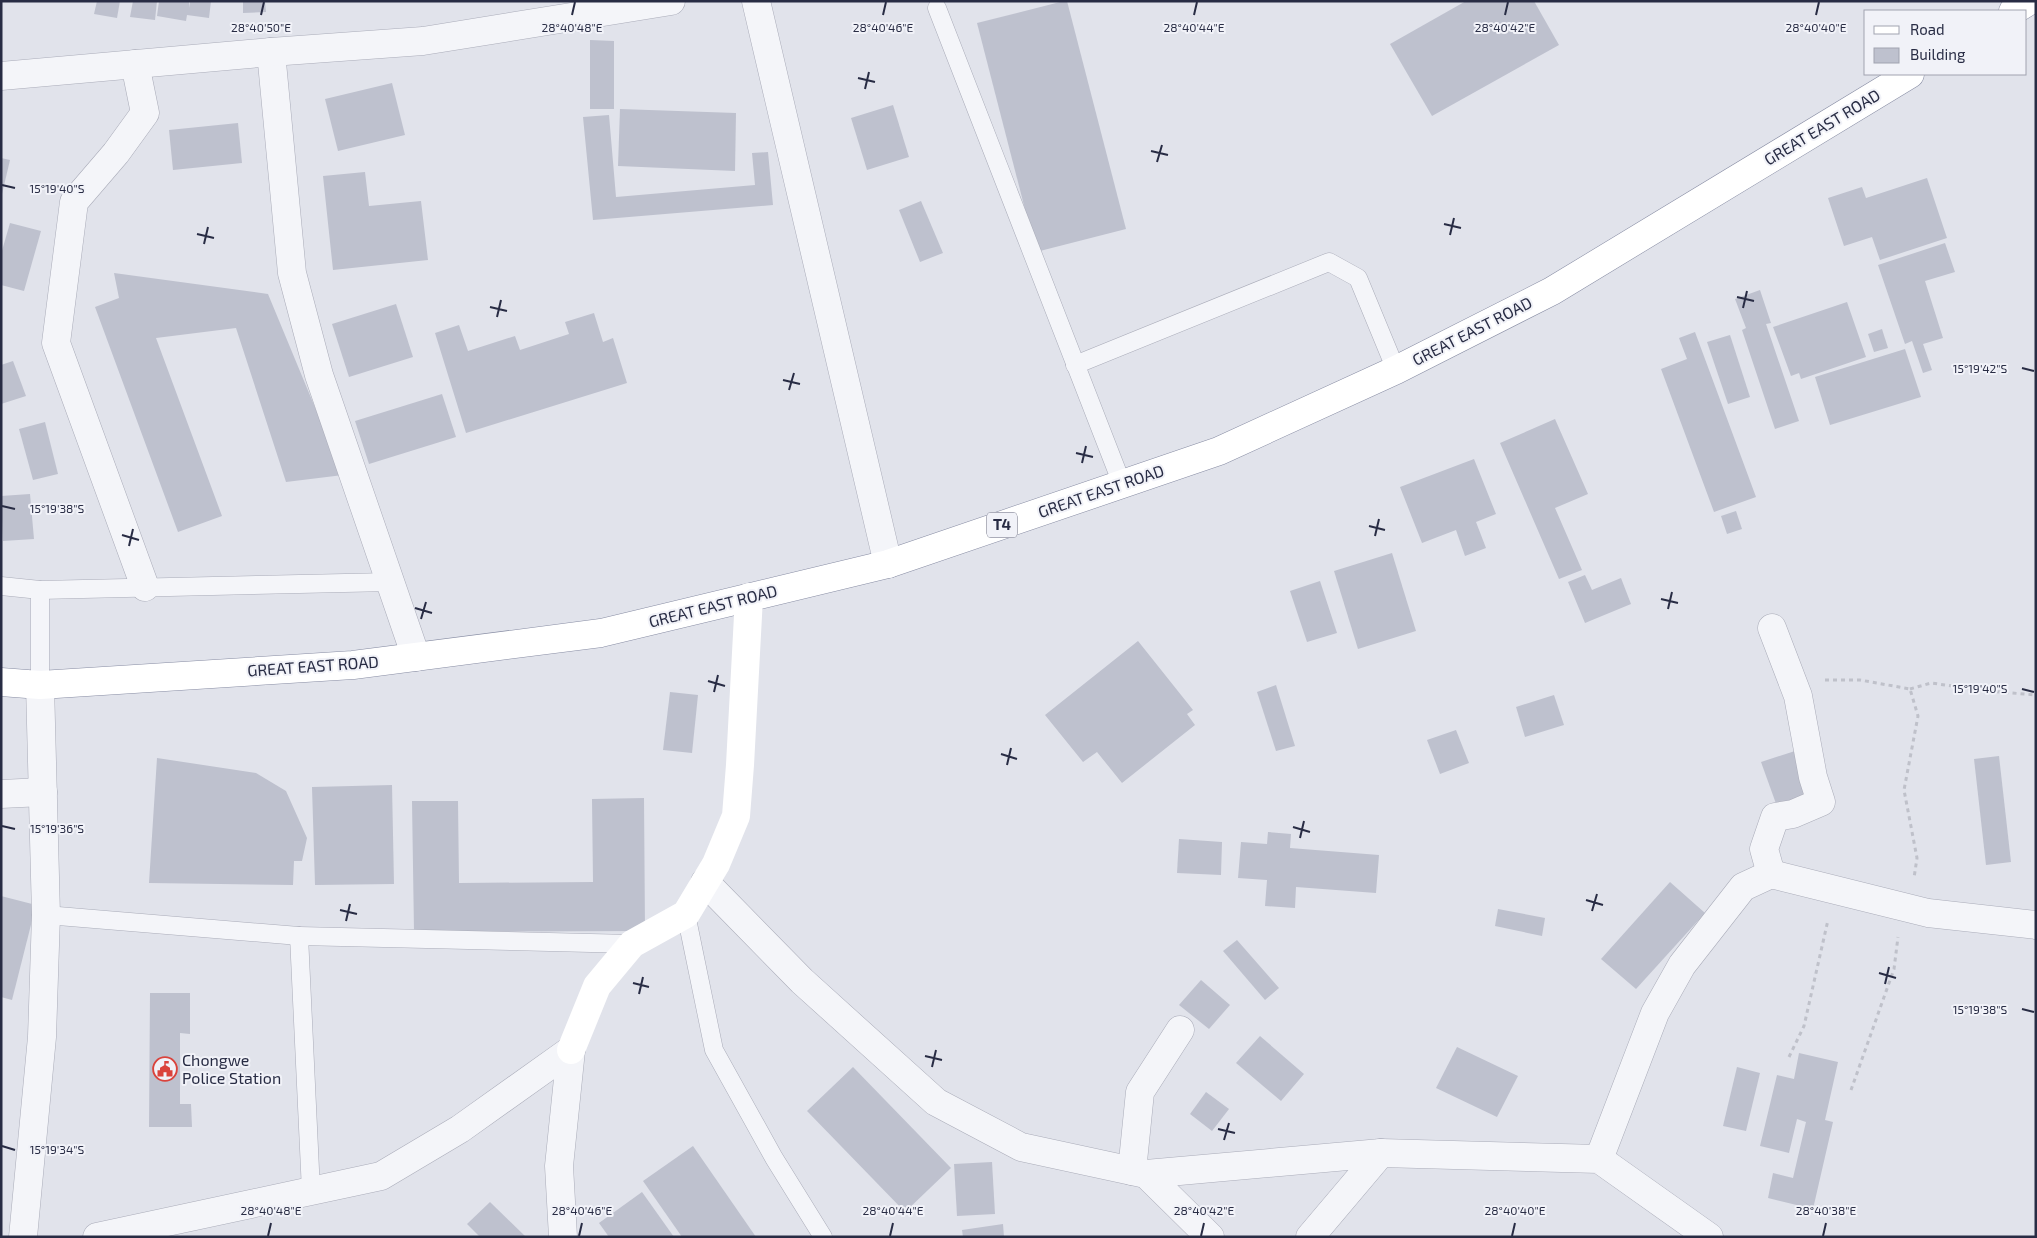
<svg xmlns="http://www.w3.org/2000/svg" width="2037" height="1238" font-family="'Exo 2',sans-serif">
<rect width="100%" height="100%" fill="#e1e3eb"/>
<g fill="#bec1ce">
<polygon points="97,1 120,1 117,18 94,14"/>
<polygon points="133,1 157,1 155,20 130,17"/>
<polygon points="159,1 189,1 189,8 190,1 211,1 209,18 187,15 186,21 157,16"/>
<polygon points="243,1 265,1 266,12 243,13"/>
<polygon points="1064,1 1067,1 1126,229 1036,252 977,23"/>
<polygon points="1466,1 1534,1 1559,45 1432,116 1390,44"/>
<polygon points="590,40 614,41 614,109 590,109"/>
<polygon points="392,83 405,135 338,151 325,99"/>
<polygon points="893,105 909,157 867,170 851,118"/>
<polygon points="620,109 736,113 735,171 618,166"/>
<polygon points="609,115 616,197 755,185 752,153 768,152 773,205 593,220 583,117"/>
<polygon points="238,123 242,163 173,170 169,130"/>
<polygon points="1,158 10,160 2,194 1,194"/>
<polygon points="365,172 369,206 421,201 428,260 333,270 323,176"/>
<polygon points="1927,178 1947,238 1880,260 1872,237 1844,246 1828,198 1862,187 1866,198"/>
<polygon points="921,201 943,253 920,262 899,210"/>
<polygon points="10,223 41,231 24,291 1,285 1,254"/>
<polygon points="1945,243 1955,272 1925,281 1943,338 1923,344 1932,370 1923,373 1912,341 1905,344 1878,265"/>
<polygon points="114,273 268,294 343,475 286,482 236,328 156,338 222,516 178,532 95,307 119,298"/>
<polygon points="1760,290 1771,323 1766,324 1799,421 1775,429 1742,330 1746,328 1735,299"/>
<polygon points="1847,302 1866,357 1801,379 1799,373 1791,376 1773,327"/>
<polygon points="396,304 413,357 349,377 332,324"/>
<polygon points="594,313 603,342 613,338 627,383 466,433 435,333 459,325 468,351 515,336 520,350 569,334 565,322"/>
<polygon points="1882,329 1888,348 1874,352 1868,334"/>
<polygon points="1695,332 1756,497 1714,512 1661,369 1687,359 1679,338"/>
<polygon points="1730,335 1750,397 1728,404 1707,342"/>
<polygon points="1905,349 1921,397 1830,425 1815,377"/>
<polygon points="13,361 26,396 1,404 1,365"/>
<polygon points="442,394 456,437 369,464 355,421"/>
<polygon points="1555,419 1588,494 1555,508 1582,570 1559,579 1500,443"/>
<polygon points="45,422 58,474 33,480 19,429"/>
<polygon points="1474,459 1496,514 1476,522 1486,548 1465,556 1456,530 1422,543 1400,487"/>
<polygon points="30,494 34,539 3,541 1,496"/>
<polygon points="1736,511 1742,529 1727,534 1721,516"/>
<polygon points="1392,553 1416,631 1358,649 1334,571"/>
<polygon points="1585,575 1592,590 1621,578 1631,604 1585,623 1568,582"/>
<polygon points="1320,581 1337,633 1307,642 1290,591"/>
<polygon points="1138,641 1193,710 1187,714 1195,725 1122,783 1097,752 1083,762 1045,715"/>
<polygon points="1276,685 1295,746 1276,751 1257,692"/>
<polygon points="670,692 698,695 692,753 663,750"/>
<polygon points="1554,695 1564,725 1525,737 1516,707"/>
<polygon points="1456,730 1469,763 1440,774 1427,740"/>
<polygon points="1795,751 1812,801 1779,812 1761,762"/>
<polygon points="1999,756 2011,862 1986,865 1974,759"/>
<polygon points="157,758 256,773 286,791 307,838 302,861 294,861 293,885 149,883"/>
<polygon points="392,785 394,884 315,885 312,787"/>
<polygon points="644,798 645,931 414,932 412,801 458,801 459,883 593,882 592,799"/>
<polygon points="1268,832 1291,834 1290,848 1379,855 1376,893 1296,887 1295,908 1265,906 1267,880 1238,878 1241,842 1267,844"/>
<polygon points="1179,839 1222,842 1221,875 1177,873"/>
<polygon points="1670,882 1705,913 1636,989 1601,959"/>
<polygon points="1,896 36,905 12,1000 1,997"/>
<polygon points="1498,909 1545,918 1542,936 1495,926"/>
<polygon points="1237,940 1279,988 1265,1000 1223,951"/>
<polygon points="1201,980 1230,1005 1209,1029 1179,1005"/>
<polygon points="150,993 190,993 190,1034 180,1033 180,1104 191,1104 192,1127 149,1127"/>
<polygon points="1260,1036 1304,1074 1281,1101 1236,1063"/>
<polygon points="1457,1047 1518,1076 1497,1117 1436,1088"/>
<polygon points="1799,1053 1838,1062 1825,1120 1833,1122 1813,1209 1768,1198 1773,1173 1793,1178 1806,1122 1797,1119 1789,1153 1760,1146 1777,1075 1794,1079"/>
<polygon points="853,1067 951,1168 905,1212 807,1111"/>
<polygon points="1737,1067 1760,1073 1746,1131 1723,1126"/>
<polygon points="1206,1092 1229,1109 1212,1131 1190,1114"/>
<polygon points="693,1146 756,1237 682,1237 643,1181"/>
<polygon points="992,1162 995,1214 957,1216 954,1164"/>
<polygon points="642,1192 674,1237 609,1237 599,1223"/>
<polygon points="490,1202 526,1237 480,1237 467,1224"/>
<polygon points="1003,1224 1004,1237 963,1237 962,1230"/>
</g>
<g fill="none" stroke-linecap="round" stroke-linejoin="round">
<g stroke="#aaacb9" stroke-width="19">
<g id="lane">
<polyline points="937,8 1122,484"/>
<polyline points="1075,365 1329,262 1358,278 1396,370"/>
<polyline points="1,586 40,590 390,582"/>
<polyline points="40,590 40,685"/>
<polyline points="686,914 714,1050 774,1158 823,1237"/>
<polyline points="46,915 299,936"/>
<polyline points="311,1191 299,936 632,944"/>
</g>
</g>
<g stroke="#aaacb9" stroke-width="29">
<g id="street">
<polyline points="756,1 888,564"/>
<polyline points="271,52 292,273 319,375 416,657"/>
<polyline points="135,64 145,113 116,153 74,202 56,343 145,587"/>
<polyline points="1,76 271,52 423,41 671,1"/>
<polyline points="1,794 43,792"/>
<polyline points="1771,874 1764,849 1775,817 1793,814 1821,802 1813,777 1798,696 1772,628"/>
<polyline points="705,882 802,981 936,1102 1021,1147 1146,1174 1381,1153 1599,1159 1709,1237"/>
<polyline points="1599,1159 1655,1013 1682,965 1743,887 1771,874 1928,913 2036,925"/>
<polyline points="1132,1171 1140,1092 1180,1030"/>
<polyline points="1146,1174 1210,1237"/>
<polyline points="23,1237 42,1037 46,915 40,685"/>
<polyline points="97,1237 381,1176 460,1129 571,1050"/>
<polyline points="563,1237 559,1166 571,1050"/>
<polyline points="1310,1237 1381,1153"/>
</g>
</g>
<g stroke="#878ca3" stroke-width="29">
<g id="highway">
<polyline points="2013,11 2029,1"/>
<polyline points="1,682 40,685 353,665 601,633 888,564 1219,451 1396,370 1552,291 1910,74"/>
</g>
</g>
<g stroke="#bfc1ca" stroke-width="3" stroke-dasharray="4 4" stroke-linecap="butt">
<polyline points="1825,680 1860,680 1910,689 1918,716 1904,790 1917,858 1914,878"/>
<polyline points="1910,689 1931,683 1988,691 2036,695"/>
<polyline points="1789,1057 1804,1026 1828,920"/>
<polyline points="1851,1090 1894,969 1898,937"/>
</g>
<use href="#lane" stroke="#f4f5f9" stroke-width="18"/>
<use href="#street" stroke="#f4f5f9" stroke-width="28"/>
<polyline stroke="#fff" stroke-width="28" points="571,1050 597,986 632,944 686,914 716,864 736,816 740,765 749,597"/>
<use href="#highway" stroke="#fff" stroke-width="28"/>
</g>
<path fill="none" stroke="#282c44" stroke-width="2" d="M261,15l3,-13M572,15l3,-13M883,15l3,-13M1194,15l3,-13M1505,15l3,-13M1816,15l3,-13M858,78l17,4M865,89l4,-17M1151,151l17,4M1157,162l5,-17M2,185l13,3M1444,224l17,4M197,234l17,4M1450,235l4,-17M204,244l4,-17M1737,297l17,4M490,307l17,4M1743,308l4,-17M497,317l4,-17M2022,368l12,3M783,380l17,4M789,390l5,-17M1076,453l17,4M1082,463l4,-17M2,506l13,3M1369,526l16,4M122,535l17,5M1375,536l4,-17M129,546l4,-17M1661,599l17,4M415,608l17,5M1668,609l4,-17M421,619l5,-17M708,681l17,5M2022,689l12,3M714,692l4,-17M1001,754l16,5M1007,765l4,-17M2,826l13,3M1293,827l17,5M1300,838l4,-17M1586,900l17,5M340,910l17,4M1592,911l5,-17M346,921l4,-17M1879,973l17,5M633,983l16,4M1885,984l4,-17M639,994l4,-17M2022,1009l12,3M925,1056l17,4M932,1067l4,-17M1218,1129l17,4M1224,1140l5,-17M2,1146l13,4M268,1236l3,-13M579,1236l3,-13M890,1236l3,-13M1201,1236l3,-13M1512,1236l3,-13M1823,1236l3,-13"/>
<defs>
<g id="civic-ring" transform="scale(1.25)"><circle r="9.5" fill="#f1f2f8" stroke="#da433c" stroke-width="1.5"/><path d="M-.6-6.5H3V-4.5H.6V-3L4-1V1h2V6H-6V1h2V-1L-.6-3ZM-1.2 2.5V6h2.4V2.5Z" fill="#da433c"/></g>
</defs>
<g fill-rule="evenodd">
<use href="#civic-ring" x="165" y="1069"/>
</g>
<g text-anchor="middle" stroke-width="4" stroke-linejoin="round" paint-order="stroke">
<rect fill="#f1f2f8" stroke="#64677a" stroke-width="1" x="987" y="512.5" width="30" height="25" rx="4"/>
<g font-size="15" font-weight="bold" fill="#282c44">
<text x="1002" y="530">T4</text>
</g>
<g font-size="16" fill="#282c44" stroke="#f1f2f8">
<text transform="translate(1822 127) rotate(-31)" y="6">GREAT EAST ROAD</text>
<text transform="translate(1472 331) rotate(-27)" y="6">GREAT EAST ROAD</text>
<text transform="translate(1101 491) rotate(-19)" y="6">GREAT EAST ROAD</text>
<text transform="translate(713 606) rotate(-14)" y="6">GREAT EAST ROAD</text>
<text transform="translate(313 666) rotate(-4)" y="6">GREAT EAST ROAD</text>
</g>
<g font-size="16" fill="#282c44" stroke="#f1f2f8" text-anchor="start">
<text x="182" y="1066">Chongwe<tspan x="182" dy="18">Police Station</tspan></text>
</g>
</g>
<g font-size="12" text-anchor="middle" fill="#282c44" stroke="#f1f2f8" stroke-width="4" stroke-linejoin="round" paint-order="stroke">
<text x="261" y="32">28°40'50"E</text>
<text x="572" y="32">28°40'48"E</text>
<text x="883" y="32">28°40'46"E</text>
<text x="1194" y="32">28°40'44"E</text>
<text x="1505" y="32">28°40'42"E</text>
<text x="1816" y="32">28°40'40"E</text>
<text x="57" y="193">15°19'40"S</text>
<text x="1980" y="373">15°19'42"S</text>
<text x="57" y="513">15°19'38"S</text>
<text x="1980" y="693">15°19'40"S</text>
<text x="57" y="833">15°19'36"S</text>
<text x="1980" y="1014">15°19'38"S</text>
<text x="57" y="1154">15°19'34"S</text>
<text x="271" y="1215">28°40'48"E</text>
<text x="582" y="1215">28°40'46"E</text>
<text x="893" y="1215">28°40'44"E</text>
<text x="1204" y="1215">28°40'42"E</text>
<text x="1515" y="1215">28°40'40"E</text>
<text x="1826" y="1215">28°40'38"E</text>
</g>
<rect width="2037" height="1238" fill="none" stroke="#282c44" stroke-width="5"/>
<rect x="1864" y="10" width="162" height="65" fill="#f1f2f8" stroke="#a1a3b0"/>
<rect x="1874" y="26" width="25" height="8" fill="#ffffff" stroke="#a1a3b0"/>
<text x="1910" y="35" font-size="15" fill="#282c44">Road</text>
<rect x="1874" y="48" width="25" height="15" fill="#bec1ce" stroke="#a1a3b0"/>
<text x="1910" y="60" font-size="15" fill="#282c44">Building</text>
</svg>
